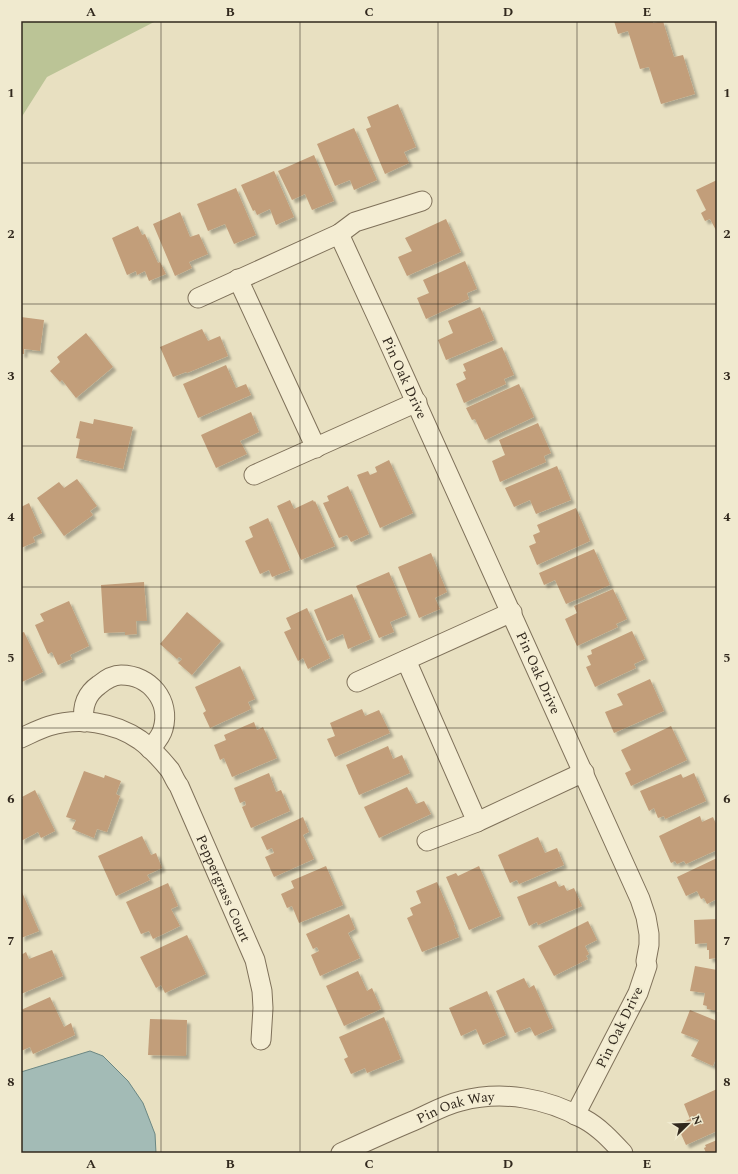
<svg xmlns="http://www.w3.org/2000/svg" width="738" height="1174" font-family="Spectral,serif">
<defs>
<filter id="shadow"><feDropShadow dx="3.5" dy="3.5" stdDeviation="1" flood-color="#0004"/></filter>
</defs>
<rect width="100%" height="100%" fill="#e8e0c1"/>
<polygon fill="#bbc496" points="21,21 156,21 47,77 21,118"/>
<polygon fill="#a3bbb6" stroke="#6b8783" points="90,1051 103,1056 128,1081 143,1103 155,1134 156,1153 21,1153 21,1072"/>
<g fill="#c29e7a" filter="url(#shadow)">
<polygon points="614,21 653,21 653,23 663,21 674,57 683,55 695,94 661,104 649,67 640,69 628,31 618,34"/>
<polygon points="398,104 416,147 404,152 409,163 385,174 366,129 371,127 367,117"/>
<polygon points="354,128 377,180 354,190 350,180 335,186 317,144"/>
<polygon points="314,155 334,201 312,210 305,194 292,200 278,171"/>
<polygon points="274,171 294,217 276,225 270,209 257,215 255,210 253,211 241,185"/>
<polygon points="717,180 717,232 710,219 705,221 701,213 706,210 696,190"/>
<polygon points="236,188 256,235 234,244 225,224 208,231 197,204"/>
<polygon points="180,212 190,237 199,234 208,254 189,262 192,268 175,276 153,224"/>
<polygon points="446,219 461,252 407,276 398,257 412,251 405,238"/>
<polygon points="138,226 142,235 145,234 158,263 160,262 166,274 149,281 145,271 137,275 136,271 127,275 112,238"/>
<polygon points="465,261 477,289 467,293 469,299 426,319 417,298 429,293 423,280"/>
<polygon points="480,307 494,340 446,360 438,340 453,333 448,321"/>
<polygon points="21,317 44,320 40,351 24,349 24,354 21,354"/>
<polygon points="202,329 208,341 220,336 228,356 187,373 186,372 173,377 160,347"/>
<polygon points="86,333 113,367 76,398 62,380 60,382 50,371 60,362 57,357"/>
<polygon points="502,347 514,375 504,379 506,384 464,403 456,384 466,379 463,372 466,371 463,364"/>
<polygon points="226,365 236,388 246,384 251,395 198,418 183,384"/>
<polygon points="519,384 534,417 485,440 475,419 472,420 466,408"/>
<polygon points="251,412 259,432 240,441 247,454 216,468 201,435"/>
<polygon points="94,419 133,427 123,469 76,458 80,439 76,438 80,421 93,424"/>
<polygon points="538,423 551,453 544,456 546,462 500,482 492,461 505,455 499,440"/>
<polygon points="389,460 413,513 380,528 357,475 368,471 370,475 377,472 375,467"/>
<polygon points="557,466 571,500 536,514 530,500 514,507 505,488"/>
<polygon points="77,479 97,506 90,511 93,515 64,536 37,498 59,482 64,488"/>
<polygon points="348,486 369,534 351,542 347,535 339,538 323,503 329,501 327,496"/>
<polygon points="290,500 294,509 313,500 314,502 315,501 335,546 301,560 277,506"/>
<polygon points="29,503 42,533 33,537 35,542 21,548 21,507"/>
<polygon points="576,508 590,541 537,565 529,546 536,543 533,535 540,532 537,525"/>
<polygon points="268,518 290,570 272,577 269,570 260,574 245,541 253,537 249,527"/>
<polygon points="594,549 610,585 566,604 555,580 544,585 539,573"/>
<polygon points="431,553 447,592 435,598 440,609 419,618 398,567"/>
<polygon points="389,572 407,615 390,622 394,632 379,638 356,586"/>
<polygon points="144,582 147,621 136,621 137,634 125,635 125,632 104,633 101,585"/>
<polygon points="613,589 627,619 616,624 618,627 577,646 565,619 577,613 574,606"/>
<polygon points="352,594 371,639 348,649 343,634 327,641 314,610"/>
<polygon points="69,601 89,646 70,655 72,659 58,665 52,652 48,654 35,625 44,621 40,614"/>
<polygon points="307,608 330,658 308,669 303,658 298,661 284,632 291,629 286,618"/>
<polygon points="187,612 221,641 192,675 178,663 182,659 179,657 177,659 160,644"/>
<polygon points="632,631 645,659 634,664 636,668 595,687 586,667 591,665 587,656 592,654 591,650"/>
<polygon points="24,632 43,672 22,682 21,680 21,633"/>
<polygon points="240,666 255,699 248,702 251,709 210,728 203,713 206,711 195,687"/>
<polygon points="650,679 664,711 614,733 605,712 623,705 617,694"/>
<polygon points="362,709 365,716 379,710 390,733 335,757 327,739 335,736 330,723"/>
<polygon points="254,722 257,730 263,727 277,758 232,777 224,758 220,760 214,745 226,740 224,735"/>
<polygon points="671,726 687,760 631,786 625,773 631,770 621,750"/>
<polygon points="388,746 393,759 402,755 410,773 359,795 346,765"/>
<polygon points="84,771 104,778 105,775 121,781 116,794 120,796 107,832 97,829 94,838 72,829 76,820 66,817"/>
<polygon points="269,773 276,792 281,790 290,811 251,828 242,807 246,805 245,801 240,803 234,788"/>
<polygon points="694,773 706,801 665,819 664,816 658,818 654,808 649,811 640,791 681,774 683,778"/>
<polygon points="407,787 416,804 424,801 431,814 379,838 364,807"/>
<polygon points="35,790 55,831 41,838 38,832 21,841 21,800 23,799 22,797"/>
<polygon points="700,816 702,822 713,817 717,826 717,850 686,864 684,861 677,864 675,861 671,863 659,836"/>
<polygon points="303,817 309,832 303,835 314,859 274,877 265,857 274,853 272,848 267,850 261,837"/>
<polygon points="142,836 151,855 156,853 162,868 147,875 150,880 116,896 98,856"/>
<polygon points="538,837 545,853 557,848 564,865 519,884 517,880 510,883 498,855"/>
<polygon points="717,858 717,899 707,904 704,898 701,899 697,891 686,896 677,877"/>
<polygon points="326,866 343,905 299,923 292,906 287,908 281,894 294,888 291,881"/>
<polygon points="479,866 501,916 469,930 446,877 456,873 458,876"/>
<polygon points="556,881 559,887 564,885 567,891 574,888 582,906 538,925 537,922 529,926 517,897"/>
<polygon points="437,882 455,925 454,925 459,937 422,952 407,918 413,915 410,908 421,903 416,891"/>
<polygon points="168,883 178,906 171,909 180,926 153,939 149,931 141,934 126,902"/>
<polygon points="21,890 39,931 21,938"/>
<polygon points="349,914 355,929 348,933 360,958 320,976 311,955 319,951 317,947 313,949 306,934"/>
<polygon points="717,919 717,958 709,959 709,950 707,950 707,943 695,944 694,920"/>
<polygon points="588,921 597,940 585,946 589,954 586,956 588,959 554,976 538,946"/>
<polygon points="187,935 206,974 165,993 161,985 156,988 140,957"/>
<polygon points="52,950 63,976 21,994 21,955 26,952 29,959"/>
<polygon points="695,966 717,970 717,1011 707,1009 707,1006 703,1005 705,993 690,991"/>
<polygon points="358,971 367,991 372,988 381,1009 344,1026 326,986"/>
<polygon points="524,978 529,988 534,985 553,1028 535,1036 530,1027 515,1033 496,991"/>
<polygon points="487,991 506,1035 483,1045 476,1029 461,1036 449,1008"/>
<polygon points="50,997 64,1027 71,1023 75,1035 33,1054 30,1047 21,1051 21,1010"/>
<polygon points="690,1010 717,1021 717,1056 713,1066 691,1056 699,1040 681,1033"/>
<polygon points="384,1017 401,1059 367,1073 365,1068 351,1074 344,1059 348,1057 339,1037"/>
<polygon points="150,1019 187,1020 186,1056 148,1055"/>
<polygon points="717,1089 717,1131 686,1145 677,1125 690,1119 684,1104"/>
<polygon points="717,1140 717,1153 706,1153 704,1148 706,1147 705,1145"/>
</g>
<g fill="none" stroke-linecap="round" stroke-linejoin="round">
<g stroke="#7f715a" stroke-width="21">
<g id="minor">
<path id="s1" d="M339,234c102,221 202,443 301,665l6,18 3,17v11l-3,16 1,5 -9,27 -63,122"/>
<polyline points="238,279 316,448"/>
<polyline points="198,298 339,234 355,222 422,201"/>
<polyline points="254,475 417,402"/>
<polyline points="406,660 477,822"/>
<polyline points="357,682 512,612"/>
<path d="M84,722c-2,-15 2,-28 15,-37 6,-5 14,-10 22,-10 29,0 50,26 42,54 -2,8 -8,14 -13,20"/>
<path id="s2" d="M21,738c9,-4 18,-9 28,-12 30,-9 65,-4 91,14 11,8 21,19 30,30 3,5 5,11 9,16l76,174 7,31 1,17 -2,32"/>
<polyline points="427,841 477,822 584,772"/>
<path id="s3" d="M341,1153c24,-11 48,-22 72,-32 16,-7 31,-16 48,-20 42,-11 85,-3 123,18 15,8 27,21 39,34"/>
</g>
</g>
<use href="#minor" stroke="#f4edd3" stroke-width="19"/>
</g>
<path fill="none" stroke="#31281d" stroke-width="1" stroke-opacity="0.55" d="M161,21v1132M300,21v1132M438,21v1132M577,21v1132M21,163h696M21,304h696M21,446h696M21,587h696M21,728h696M21,870h696M21,1011h696"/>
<g text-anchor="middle" stroke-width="4" stroke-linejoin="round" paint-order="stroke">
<g font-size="14" fill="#31281d" stroke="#f0eacf">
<text dy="5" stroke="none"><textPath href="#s1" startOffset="158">Pin Oak Drive</textPath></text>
<text dy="5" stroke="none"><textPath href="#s1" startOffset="482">Pin Oak Drive</textPath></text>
<text dy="5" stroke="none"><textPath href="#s2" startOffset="298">Peppergrass Court</textPath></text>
<text transform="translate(619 1027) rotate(-64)" y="5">Pin Oak Drive</text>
<text dy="5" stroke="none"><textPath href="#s3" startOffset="124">Pin Oak Way</textPath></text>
</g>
</g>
<rect width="738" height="1174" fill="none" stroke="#f0eacf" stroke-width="44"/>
<g transform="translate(688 1124) rotate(67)" stroke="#f0eacf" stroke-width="3" paint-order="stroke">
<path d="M0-3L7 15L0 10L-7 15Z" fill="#31281d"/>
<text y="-6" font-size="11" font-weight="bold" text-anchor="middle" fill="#31281d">N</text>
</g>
<rect x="22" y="22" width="694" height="1130" fill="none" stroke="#31281d" stroke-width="1.5"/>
<g font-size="13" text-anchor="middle" font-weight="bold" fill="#31281d">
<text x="91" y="16">A</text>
<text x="230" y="16">B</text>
<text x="369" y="16">C</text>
<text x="508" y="16">D</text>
<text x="647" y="16">E</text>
<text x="11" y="97">1</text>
<text x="727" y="97">1</text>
<text x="11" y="238">2</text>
<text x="727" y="238">2</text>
<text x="11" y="380">3</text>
<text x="727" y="380">3</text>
<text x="11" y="521">4</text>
<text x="727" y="521">4</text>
<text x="11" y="662">5</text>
<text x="727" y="662">5</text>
<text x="11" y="803">6</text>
<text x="727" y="803">6</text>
<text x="11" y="945">7</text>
<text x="727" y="945">7</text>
<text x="11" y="1086">8</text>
<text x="727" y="1086">8</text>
<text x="91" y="1168">A</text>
<text x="230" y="1168">B</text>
<text x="369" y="1168">C</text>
<text x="508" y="1168">D</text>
<text x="647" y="1168">E</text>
</g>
</svg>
